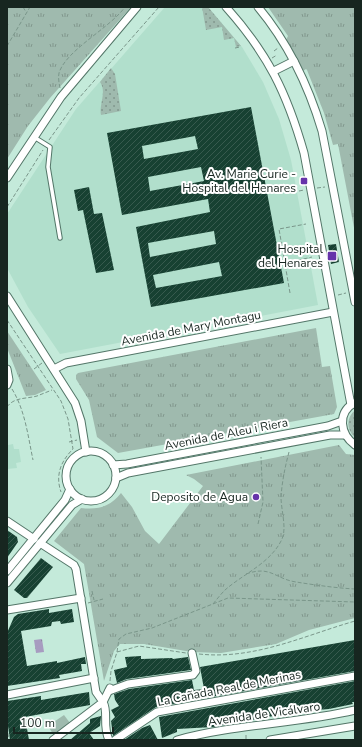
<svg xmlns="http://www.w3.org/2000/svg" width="362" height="747" font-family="'Nunito Sans',sans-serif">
<defs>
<pattern id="grass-tufts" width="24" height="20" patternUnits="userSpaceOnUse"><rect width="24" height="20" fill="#9fbaae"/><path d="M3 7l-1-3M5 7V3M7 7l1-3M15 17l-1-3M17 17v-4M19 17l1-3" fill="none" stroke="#81978d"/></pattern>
<pattern id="park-dots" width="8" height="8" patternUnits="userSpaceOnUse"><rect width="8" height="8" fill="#9fbaae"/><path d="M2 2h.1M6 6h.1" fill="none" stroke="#81978d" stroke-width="1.8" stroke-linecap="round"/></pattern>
<pattern id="water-ripples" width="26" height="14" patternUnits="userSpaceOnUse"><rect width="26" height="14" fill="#a79cc0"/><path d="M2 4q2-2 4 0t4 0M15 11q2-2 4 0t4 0" fill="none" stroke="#877f9c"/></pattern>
<pattern id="building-hatch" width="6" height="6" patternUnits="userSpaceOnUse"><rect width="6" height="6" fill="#174132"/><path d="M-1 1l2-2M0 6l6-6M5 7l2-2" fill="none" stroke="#375a4e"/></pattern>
</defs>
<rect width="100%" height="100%" fill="#c4eada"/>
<g fill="#b1dfcc">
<polygon points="165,7 208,7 242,47 263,82 279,119 291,160 318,305 60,354 28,307 7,268 7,214 76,109"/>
<polygon points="13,444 14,449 19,449 21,462 16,463 17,468 7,469 7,448 8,445"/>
</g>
<g fill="url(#grass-tufts)">
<polygon points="7,7 131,7 50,98 28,126 7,159"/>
<polygon points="268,7 355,7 355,233 338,144 333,145 324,113 307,70 306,69 303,71 286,40 288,36"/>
<polygon points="316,328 322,367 330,366 337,407 334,414 118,453 97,437 89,400 76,379 76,375 78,373"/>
<polygon points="7,331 46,390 35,395 26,396 7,348"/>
<path d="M339,445l7,9 9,1v163l-46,12 -33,14 -55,9 -29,-1 -48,-8h-24l-6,7 -10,30 -20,-117 -30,-23 27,-33c17,2 29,-1 40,-15l11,14 13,24 14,13 44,-58 -9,-7 -8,-4z"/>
</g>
<g fill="url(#park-dots)">
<polygon points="202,7 208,7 241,46 236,47 234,38 224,40 222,27 206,30"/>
<path d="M111,68l4,6 6,37 -20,4c-2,-11 6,-23 -1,-33z"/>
<path d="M355,410v28c-9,-9 -9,-20 0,-28z"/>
</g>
<polygon fill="#9fbaae" points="64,715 70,723 53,734 48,726"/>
<polygon fill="url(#water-ripples)" points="42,639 44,652 36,653 34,640"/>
<g fill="url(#building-hatch)" fill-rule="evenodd">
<path d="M251,107l33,176 -133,24 -15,-80 74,-15 -2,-13 -86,16 -15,-82zM195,136l3,13 -54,10 -2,-13zM201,167l3,14 -54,10 -2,-14zM214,231l2,13 -66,13 -2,-14zM219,262l3,14 -66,12 -3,-13z"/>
<polygon points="89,187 94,214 102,213 114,270 96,273 83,210 78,211 74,190"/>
<polygon points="336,244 339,262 331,264 328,245"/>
<polygon points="7,530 17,537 18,542 7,558"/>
<polygon points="41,558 53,567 27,598 24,598 14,590"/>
<polygon points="49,609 49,613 72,609 74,622 61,624 60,621 52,622 51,626 21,631 27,666 57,661 57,663 85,657 86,664 81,664 82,671 59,675 60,678 7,686 7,633 14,617 18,614"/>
<polygon points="355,640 355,671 156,707 113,736 111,721 115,717 111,710 119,706 115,700 114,694 129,689 192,680 194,690 204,689 200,667"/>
<polygon points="141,656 141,659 172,658 173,659 188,657 191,670 127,679 117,683 114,670 127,667 125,657"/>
<polygon points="355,681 355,702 352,702 353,704 329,709 296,712 213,727 177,729 177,732 162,738 159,717"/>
<polygon points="89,692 90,705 25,717 29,740 10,740 7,719 7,701 41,696 41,700"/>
<polygon points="101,716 100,726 89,733 94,740 70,740 90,723 90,719"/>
<polygon points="150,725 158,740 124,740 142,728"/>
</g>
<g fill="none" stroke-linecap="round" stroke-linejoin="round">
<g stroke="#537668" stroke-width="5.5">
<polyline id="service" points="34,137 50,147 48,167 60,238"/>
</g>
<g stroke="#537668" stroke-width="9">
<g id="minor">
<path d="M226,7c42,47 61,86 78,146l47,252"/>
<path d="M258,7c30,36 51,80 64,124l33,171"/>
<polyline points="274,71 294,61"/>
<polyline points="7,178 61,97 137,7"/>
<polyline points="7,296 75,403 81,421 86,452"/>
<polyline points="7,369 9,380 7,385"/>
<polyline points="54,369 66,363 333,312"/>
<path d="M354,403c-17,10 -14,31 1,42"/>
<circle cx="91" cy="476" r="25"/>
<polyline points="113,465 127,464 328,426 342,421"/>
<polyline points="116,478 128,473 330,435 345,435"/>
<polyline points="7,521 34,539"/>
<polyline points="40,543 74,565 76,569 96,692 103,702 53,740"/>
<polyline points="7,571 65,500 70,489"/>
<polyline points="7,583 72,505 82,499"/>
<polyline points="7,610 81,598"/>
<polyline points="109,691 128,684 193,675 196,671 192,653"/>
<polyline points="7,695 94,678"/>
<path d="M109,740c-7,-15 0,-28 -6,-38l7,-14"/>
<polyline points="115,740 157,712 355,676"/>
<path d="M177,740c58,-16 119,-16 178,-30"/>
<polyline points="270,740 355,726"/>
</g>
</g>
<g stroke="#7a968a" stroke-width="1" stroke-dasharray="4 2" stroke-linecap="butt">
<polyline points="23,7 26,12"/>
<polyline points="7,46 30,7"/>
<polyline points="235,48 240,47"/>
<polyline points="274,51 278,48"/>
<polyline points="272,58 277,55"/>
<path d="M60,88c-1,-5 -2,-10 -1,-15 7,-23 51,-45 66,-66"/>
<polyline points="49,140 79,98 159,7"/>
<polyline points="317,188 325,187"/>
<polyline points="299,191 304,190"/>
<polyline points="7,207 43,150"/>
<polyline points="286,263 312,257"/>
<polyline points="290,293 279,229 306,224"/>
<polyline points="338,295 346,293"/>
<path d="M7,320l54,81 7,18 5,30c-12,12 -18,26 -12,43"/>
<polyline points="34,369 42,363"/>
<path d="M12,389c13,21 16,47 21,71"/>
<path d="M7,407c7,-10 19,-8 30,-11 5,-2 10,-4 15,-6"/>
<polyline points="69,442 77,440"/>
<polyline points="258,524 263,502 261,457"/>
<path d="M246,574c25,-9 29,5 50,8 19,3 40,6 59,7"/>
<polyline points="92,591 94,600"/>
<polyline points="88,603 103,599"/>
<path d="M213,604c4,-5 8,-10 12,-14 18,-16 46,-27 57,-51 5,-11 -1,-29 -1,-42 1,-15 4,-30 8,-45"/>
<polyline points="117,652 119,639 126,634 152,628 228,598 355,602"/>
<path d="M199,654c55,6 104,-18 156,-33"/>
<polyline points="110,681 111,671 117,652 139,646 186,653"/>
<polyline points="7,727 9,740"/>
<polyline points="246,735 246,740"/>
</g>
<use href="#service" stroke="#fff" stroke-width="3.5"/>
<use href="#minor" stroke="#fff" stroke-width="7"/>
</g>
<g fill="#63a" stroke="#fff" stroke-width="1.5">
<rect x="300" y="177" width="8" height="8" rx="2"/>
<rect x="327" y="251" width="10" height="10" rx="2"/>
<circle cx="256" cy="497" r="4"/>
</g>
<g text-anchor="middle" stroke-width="4" stroke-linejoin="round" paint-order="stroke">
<g font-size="12" fill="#172620" stroke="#fff" text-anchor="end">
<text x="296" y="178">Av. Marie Curie -<tspan x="296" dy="14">Hospital del Henares</tspan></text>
<text x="323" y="253">Hospital<tspan x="323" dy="14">del Henares</tspan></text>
<text x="248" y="501">Deposito de Agua</text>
</g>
<g font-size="12" fill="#172620" stroke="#fff">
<text transform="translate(191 328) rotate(-11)" y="4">Avenida de Mary Montagu</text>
<text transform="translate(226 434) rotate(-11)" y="4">Avenida de Aleu i Riera</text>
<text transform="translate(229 688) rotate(-11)" y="4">La Cañada Real de Merinas</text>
<text transform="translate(264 714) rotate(-8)" y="4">Avenida de Vicálvaro</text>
</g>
</g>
<rect width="362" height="747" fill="none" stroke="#172620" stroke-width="16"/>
<path d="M14 727v6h99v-6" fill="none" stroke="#172620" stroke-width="2"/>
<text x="20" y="727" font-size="12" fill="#172620" stroke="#ffffff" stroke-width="3" paint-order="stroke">100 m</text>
</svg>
